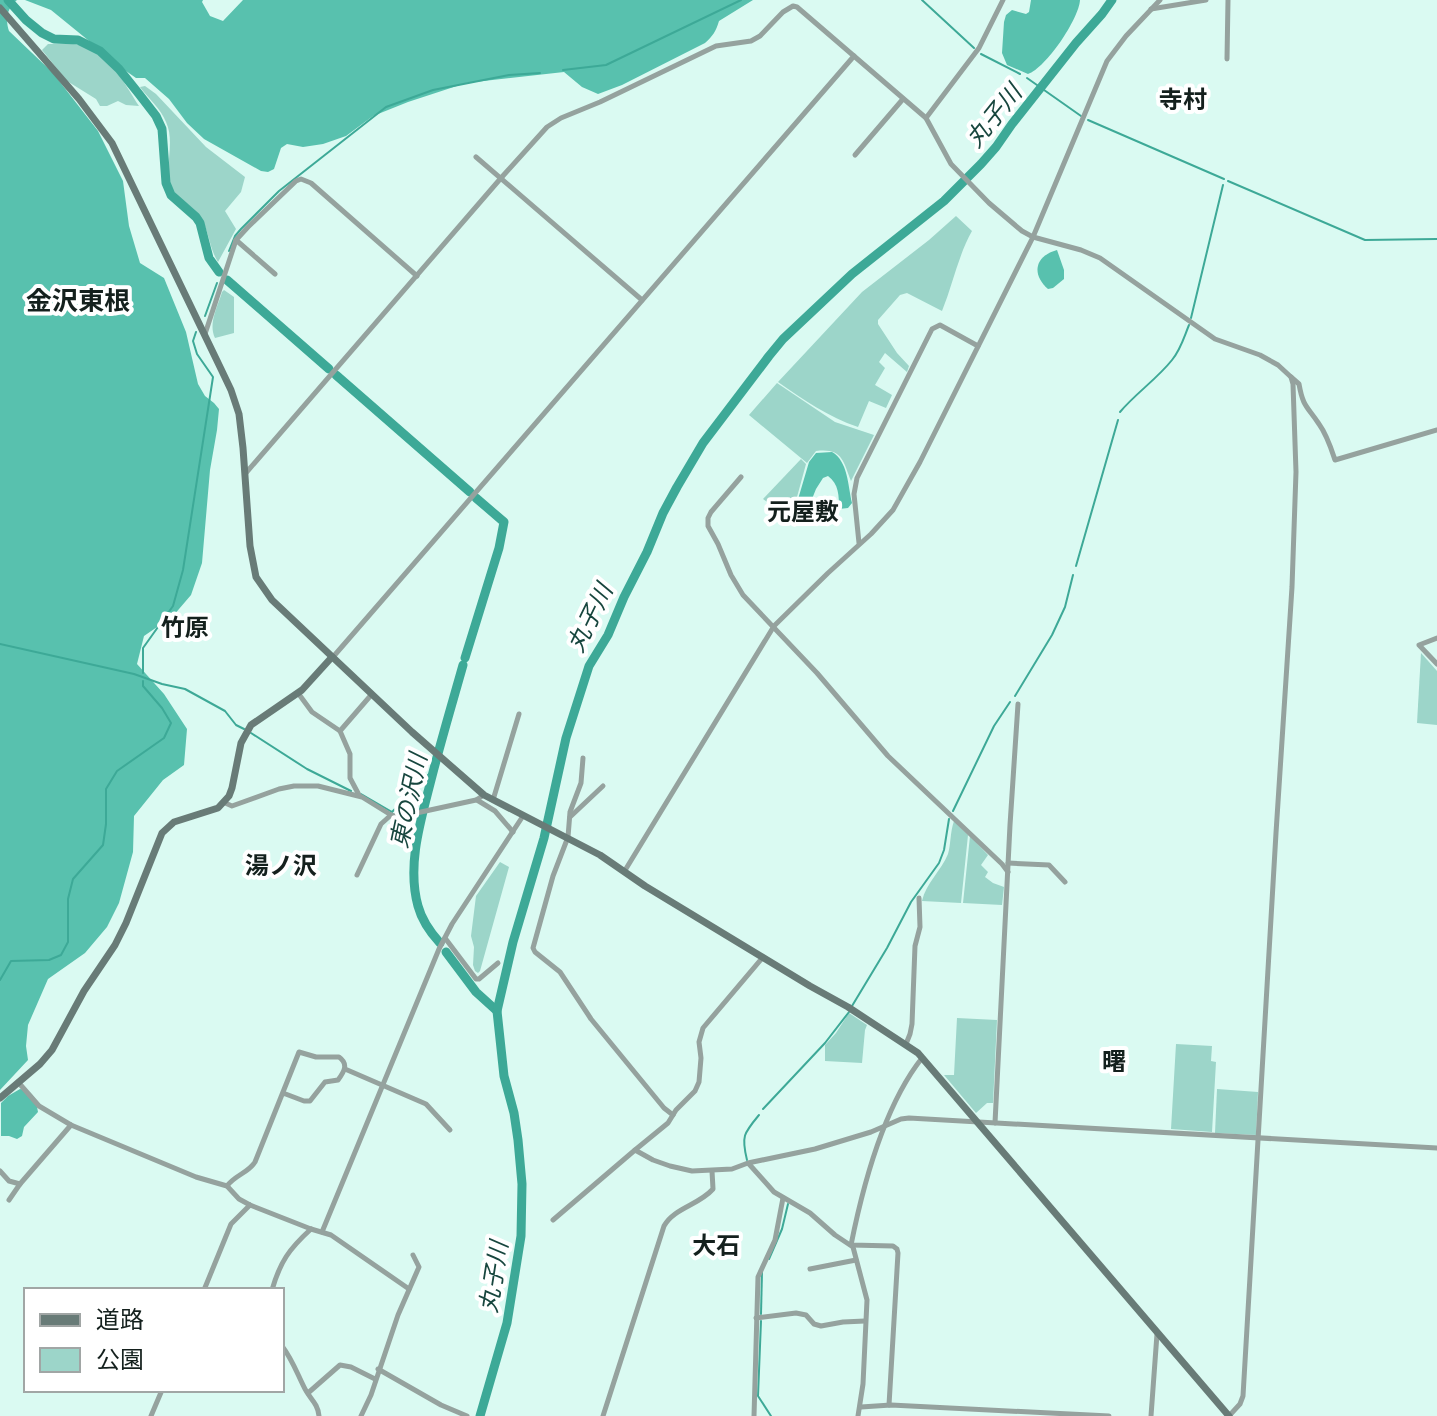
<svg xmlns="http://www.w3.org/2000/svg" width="1437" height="1416" font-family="'PT Sans','Noto Sans JP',sans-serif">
<rect width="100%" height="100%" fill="#dafaf2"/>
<g fill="#9cd5c9">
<path d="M48,44c11,0 22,-1 33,1 28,6 44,40 58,61l-13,-1 -8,-4 -11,5h-7l-4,-7 -29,-18 -25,-31z"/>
<path d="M145,86l11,8 50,53 39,30 -4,15 -16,19 11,18 -18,33c-9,-14 -9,-32 -18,-46 -8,-12 -25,-17 -30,-32 -5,-20 5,-43 -4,-62 -5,-13 -18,-24 -26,-35z"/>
<path d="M956,216l16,15c-14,25 -19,53 -30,80l-35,-18 -7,2 -22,25v4l19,29 12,13 -2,6 -22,-19 -6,9 6,6 -10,17 17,10 -6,13 -17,-7 -11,26c-30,-10 -54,-27 -80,-45l84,-90 67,-52z"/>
<path d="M224,290l10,7v36l-19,5c-7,-15 3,-32 7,-46z"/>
<path d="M777,383l58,39 39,13 -23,46c-8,-21 -9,-33 -35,-30l-9,12 -58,-48z"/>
<polygon points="801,459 806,464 791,519 763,499"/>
<polygon points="1421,653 1437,671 1437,725 1417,723"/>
<path d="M954,821l14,14 -7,68 -39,-2c4,-18 19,-30 26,-47 3,-10 2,-22 6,-33z"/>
<polygon points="970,836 988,855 981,865 988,872 985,877 993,883 1004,887 1002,905 963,903"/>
<polygon points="500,862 509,867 480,971 478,973 475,971 473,965 474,947 471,936 476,896"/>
<polygon points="849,1013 867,1025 865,1030 862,1063 825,1061 825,1045 836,1033"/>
<polygon points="957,1018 997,1020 993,1103 987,1103 976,1113 944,1075 954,1075"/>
<polygon points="1176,1044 1212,1046 1211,1061 1216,1062 1212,1132 1171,1129"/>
<polygon points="1217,1089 1258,1092 1256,1135 1215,1133"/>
</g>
<g fill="#58c1ae">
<path d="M0,0h17c-10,8 -12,19 -8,31l44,42 45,58 25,50 6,45 11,37 24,15 22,54 12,52 7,12 9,7 5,6 -2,21 -7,40 -8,93 -11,32 -18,21 -29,20 -7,28 27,30 23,35 -3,36 -21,15 -29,36 -1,36 -14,51 -12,24 -22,26 -37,26 -20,46 -2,21 2,14 -28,30z"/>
<path d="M25,0h178l-1,2 8,14 13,5 20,-21h510l-34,21c-3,10 -6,15 -14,22l-83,42 -24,9 -16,-7 -18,-15 -98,11 -58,19 -35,14 -27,20 -23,8 -20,3 -16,-3 -6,4 -7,21 -6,3 -7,-1 -57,-32 -17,-16 -18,-24 -24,-21h-9l-10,-7 -75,-61z"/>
<path d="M1031,0h49c-1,19 -34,68 -52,74l-21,-9 -5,-12 2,-31 2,-7 6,-5 14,4 3,-2z"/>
<path d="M1057,250l7,20v9l-11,9 -5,1c-17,-15 -13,-33 9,-39z"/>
<path d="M832,452c16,9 16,34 20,51l-4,5 -9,1c0,-13 0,-25 -11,-33l-5,2 -7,11 -12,30 -2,4 -5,-1 -3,-9 15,-51 7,-9z"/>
<path d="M20,1089c14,2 16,10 18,23l-14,15 -2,9 -5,3 -8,-3h-8v-33l7,-7z"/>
</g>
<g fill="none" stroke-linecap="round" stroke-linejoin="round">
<g stroke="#3da997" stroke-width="2">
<polyline points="922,0 974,48"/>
<polyline points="981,54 1020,74"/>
<polyline points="563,70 606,65 741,0"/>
<polyline points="1027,78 1081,116"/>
<polyline points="1088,120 1224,179"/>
<polyline points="1228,181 1365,240 1437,239"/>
<polyline points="229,251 235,236 241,229 279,191 386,107 433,90 509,75 540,73"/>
<polyline points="205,316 217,283"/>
<polyline points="1191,318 1223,185"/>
<path d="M1120,412c16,-19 37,-33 52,-52 9,-11 12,-23 17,-35"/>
<polyline points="1076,566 1118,420"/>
<polyline points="0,644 134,674 162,684 185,689 225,711 236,725 244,729"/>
<polyline points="143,673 143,648 173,606 183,570 213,377 197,354 193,341 196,332"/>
<polyline points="1015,696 1052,635 1065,607 1073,575"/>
<polyline points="251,733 307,769 351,791"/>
<polyline points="361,794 392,812 433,770"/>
<polyline points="953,811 994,726 1010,702"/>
<polyline points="0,980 11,961 49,960 61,955 68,942 68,899 73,879 103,845 106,824 106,789 117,771 164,738 171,723 162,708 143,686 143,681"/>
<polyline points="852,1006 887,948 911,902 939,863 944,850 949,819"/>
<polyline points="763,1109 825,1043 849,1012"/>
<path d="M747,1160c-6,-24 -3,-27 12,-45"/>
<polyline points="769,1259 782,1229 788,1204"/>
<polyline points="761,1314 762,1272"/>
<polyline points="761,1321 758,1396 771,1416"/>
</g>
<g stroke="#3da997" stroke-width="9">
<polyline points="8,0 26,20 42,33 54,39 78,40 100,51 119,69 139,94 156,116 162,129 166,183 171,195 196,217 200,223 209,258 219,272"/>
<polyline points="227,280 329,369"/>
<polyline points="336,375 470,492"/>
<polyline points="465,658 499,548 504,522 476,498"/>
<path d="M440,943c-10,-11 -18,-22 -22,-37 -11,-40 2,-83 12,-122 10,-40 22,-80 33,-119"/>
<polyline points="446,952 476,992 497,1011"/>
<polyline points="480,1416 507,1323 521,1236 522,1184 518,1140 514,1113 504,1076 497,1011 513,942 544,838 566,738 589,666 608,635 624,597 647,552 663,513 677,487 703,443 769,356 783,339 852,274 944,201 981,164 996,147 1012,124 1076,43 1102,14 1112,0"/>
</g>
<g stroke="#95a29e" stroke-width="5">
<polyline points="1151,9 1206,0"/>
<polyline points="1227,59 1228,0"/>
<polyline points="926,118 979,48 1003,0"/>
<polyline points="855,155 903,99"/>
<polyline points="476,157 642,300"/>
<polyline points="236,240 275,274"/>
<polyline points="205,334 236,240 248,227 296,181 301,179 311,183 417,276"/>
<path d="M1291,377l8,7c4,23 8,22 20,40 8,11 12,24 16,36l102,-30"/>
<polyline points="245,474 501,178 547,127 561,118 600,102 716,46 751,41 760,36 783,12 793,6 797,7 926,118 951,164 989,203 1022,231 1033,237 1081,250 1100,258 1215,339 1260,355 1278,365 1291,377 1293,384 1296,472 1292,587 1276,833 1243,1396 1240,1404 1229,1416"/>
<polyline points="741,477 711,512 708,518 708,526 718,544 731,575 743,595 817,673 888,756 1002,864 1008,872"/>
<polyline points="859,543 854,494 857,478 932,329 940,325 978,346"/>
<polyline points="1437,638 1419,645 1437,664"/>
<polyline points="333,657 854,56"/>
<polyline points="298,693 312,712 340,731"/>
<polyline points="583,758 581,783 570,812 568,837 553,876 533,948 535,952 560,972 591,1019 664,1108 673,1115"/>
<polyline points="359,795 350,778 350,754 340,731 372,694"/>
<polyline points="477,800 495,811 513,832"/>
<polyline points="493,800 519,714"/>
<polyline points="223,802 232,806 279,789 294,786 318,786 362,797 391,815 398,817 476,800 484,795"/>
<polyline points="570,817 603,786"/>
<polyline points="1008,863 1049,865 1065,882"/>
<polyline points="624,872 774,626 828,573 871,534 893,510 920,462 1033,237 1107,61 1126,36 1160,0"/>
<polyline points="357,875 381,824 391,815"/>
<polyline points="445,938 476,979 479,979 498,963"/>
<polyline points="906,1044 910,1034 912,1024 915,946 920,927 919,898"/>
<polyline points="345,1069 426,1104 450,1130"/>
<polyline points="18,1082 39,1106 71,1125 196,1177 227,1186 239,1199 250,1205 311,1229 331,1235 409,1289"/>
<polyline points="995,1123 1010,825 1018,704"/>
<polyline points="635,1150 668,1123 676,1110 695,1091 699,1082 701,1058 699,1042 703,1028 763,957"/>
<polyline points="749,1164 774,1192 810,1213 835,1235 853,1247 867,1300 863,1384 858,1416"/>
<polyline points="0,1171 9,1181 20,1184 71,1125"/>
<path d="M227,1186c8,-11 21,-13 28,-24l44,-110 17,5h23c10,7 5,15 -1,23l-13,2 -15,19h-6l-21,-8"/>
<polyline points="9,1200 20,1184"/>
<polyline points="553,1220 635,1150 653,1160 670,1166 692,1171 732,1169 748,1163 815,1149 871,1132 901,1119 909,1118 1437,1148"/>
<polyline points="322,1232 439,949 452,924 523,816"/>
<polyline points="810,1269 856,1260"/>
<polyline points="204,1290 231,1224 250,1205"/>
<path d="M272,1290c8,-28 17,-41 39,-61"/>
<polyline points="756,1318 796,1313 806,1315 814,1324 821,1326 843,1322 865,1321"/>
<path d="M282,1346c10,13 15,27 22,41 5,11 14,16 15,29"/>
<polyline points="378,1369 441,1405 467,1416"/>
<polyline points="308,1393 340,1365 351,1367 375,1379"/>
<path d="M889,1405l9,-152 -1,-4 -4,-3 -42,-1c12,-60 33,-139 71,-187"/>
<polyline points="861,1407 891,1405 1109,1416"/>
<polyline points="151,1416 162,1390"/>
<polyline points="361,1416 371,1395 398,1315 419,1267 413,1255"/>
<path d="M603,1416l61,-190c10,-18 35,-21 49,-37l-1,-18"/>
<polyline points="754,1416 758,1277 775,1240 783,1198"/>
<polyline points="1151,1416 1157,1334"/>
</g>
<g stroke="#687b77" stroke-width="7">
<polyline points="0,8 79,99 112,143 221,369 231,390 239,414 243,448 250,546 256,577 272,600 412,732 484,795 600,855 645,886 810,986 848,1007 918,1053 1229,1416"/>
<polyline points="0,1098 40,1064 52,1050 84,991 115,945 126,923 162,833 174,822 218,808 229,796 232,788 241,743 251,725 302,690 332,657"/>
</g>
</g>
<g text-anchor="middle" stroke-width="8" stroke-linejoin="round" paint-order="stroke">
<g font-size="24" font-weight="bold" fill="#14201d" stroke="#fff">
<text x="1183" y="108">寺村</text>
<text x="803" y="520">元屋敷</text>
<text x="185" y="636">竹原</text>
<text x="281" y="874">湯ノ沢</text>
<text x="1114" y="1070">曙</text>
<text x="716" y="1254">大石</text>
</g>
<g font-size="24" font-style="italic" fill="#17463e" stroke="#fff">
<text transform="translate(994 116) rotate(-51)" y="8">丸子川</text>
<text transform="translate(590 618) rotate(-64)" y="8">丸子川</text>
<text transform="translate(409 801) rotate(-78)" y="8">東の沢川</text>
<text transform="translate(494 1277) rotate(-81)" y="8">丸子川</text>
</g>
<g font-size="26" font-weight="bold" fill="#14201d" stroke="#fff">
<text x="78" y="310">金沢東根</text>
</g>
</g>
<rect x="24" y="1288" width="260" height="104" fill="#ffffff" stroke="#a1a6a5" stroke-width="2"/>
<rect x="40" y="1314" width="40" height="12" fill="#687b77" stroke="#a1a6a5" stroke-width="2"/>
<text x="96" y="1328" font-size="24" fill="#14201d">道路</text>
<rect x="40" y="1348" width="40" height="24" fill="#9cd5c9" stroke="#a1a6a5" stroke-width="2"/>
<text x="96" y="1368" font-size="24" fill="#14201d">公園</text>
</svg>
